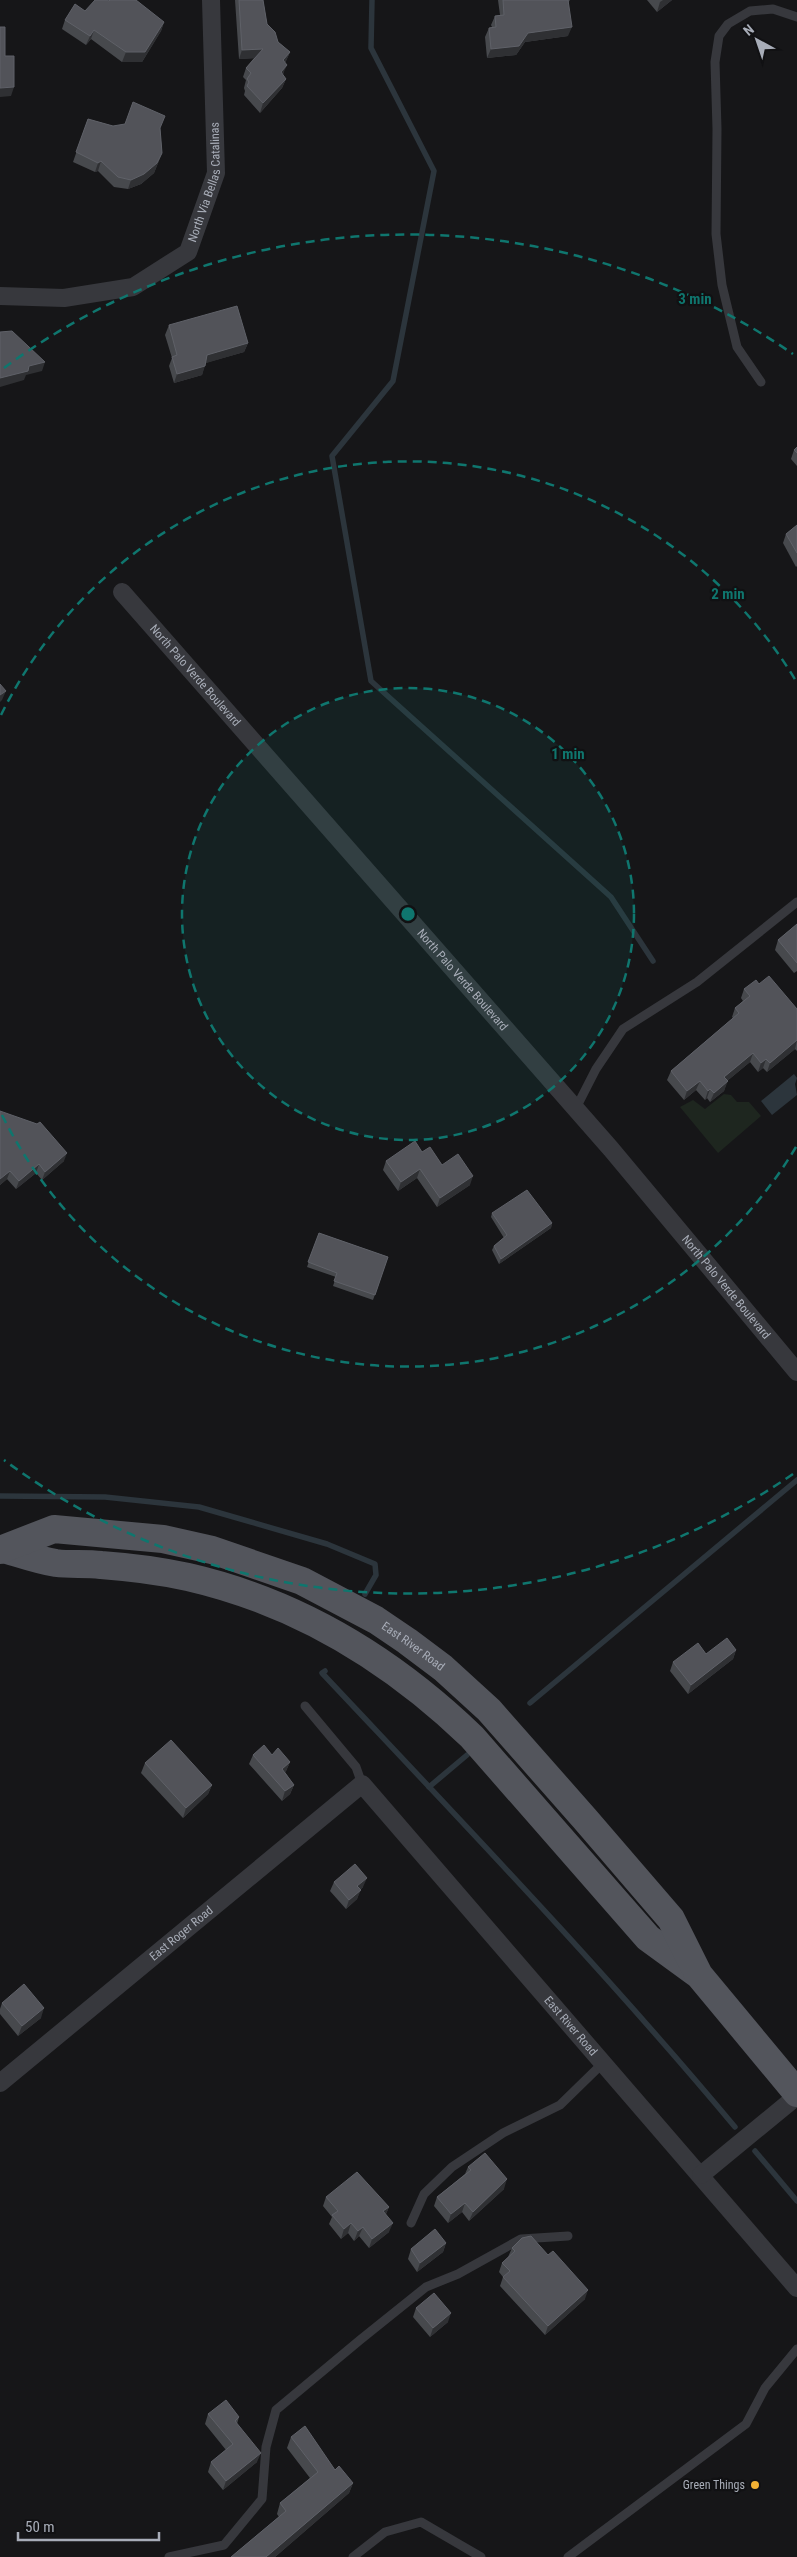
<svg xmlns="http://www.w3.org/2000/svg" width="797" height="2557" font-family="'Roboto Condensed',sans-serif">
<rect width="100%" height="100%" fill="#161618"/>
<polygon fill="#1e261f" points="724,1094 731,1095 737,1102 749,1102 761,1116 718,1153 680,1107 693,1100 705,1109"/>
<polygon fill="#2c353c" points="794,1074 797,1078 795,1084 797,1095 772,1115 761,1101"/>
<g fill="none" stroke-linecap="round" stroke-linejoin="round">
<g stroke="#2c353c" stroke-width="5.5">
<polyline points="372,0 371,48 434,171 393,381 332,456 371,681 611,897 653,961"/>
<polyline points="0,1496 105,1497 199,1507 327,1544 375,1564 376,1575 365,1594"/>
<path d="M325,1671l-3,2c140,149 282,297 413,454"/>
<polyline points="530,1703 797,1480"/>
<polyline points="429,1787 467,1755"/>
<polyline points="755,2151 797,2201"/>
</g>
<g stroke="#37383d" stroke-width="9">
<polyline points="761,382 737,347 722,285 716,234 717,129 715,62 719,36 728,24 750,11 773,9 797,17"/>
<polyline points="575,1110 596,1069 623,1029 697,982 797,902"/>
<polyline points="305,1706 356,1767 362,1784"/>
<polyline points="411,2223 424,2194 452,2167 503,2133 560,2105 603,2063"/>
<polyline points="169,2557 224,2545 262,2499 266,2447 276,2410 360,2340 426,2287 458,2274 521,2239 568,2236"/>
<polyline points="353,2557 385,2532 421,2522 481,2557"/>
<polyline points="568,2557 746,2424 765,2388 797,2349"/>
</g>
<g stroke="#37383d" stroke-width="18">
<path id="s1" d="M0,296l64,2 69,-11 55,-35 28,-79 -5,-173"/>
<path id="s2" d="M122,592l489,557 186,223"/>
<path id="s3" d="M0,2083l362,-299 435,504"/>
<polyline points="701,2175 797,2096"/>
</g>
<g stroke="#53555c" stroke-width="28">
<path d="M4,1549c17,5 34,11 52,14 14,2 30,0 45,2 29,2 59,6 87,12 109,25 204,83 284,160l176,201 48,35"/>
<path id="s4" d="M0,1550l54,-21 109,10 49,11 90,31 74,39 31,21 36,27 46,42 96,109 86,100 28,56 98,118"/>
</g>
</g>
<g fill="#47494d">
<polygon points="235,0 263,0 267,24 278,42 290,52 285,63 283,75 286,79 282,88 260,113 244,95 245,91 244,88 246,80 243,77 246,68 254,58 239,59"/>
<polygon points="498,0 570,0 568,3 568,36 525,42 516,55 487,58 485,37 489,28 492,27 491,25 495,16 500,15"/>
<polygon points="647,0 672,0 657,12"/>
<polygon points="109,1 164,22 161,31 142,62 122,62 91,39 86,45 62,29 65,20"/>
<polygon points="88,119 113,126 160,129 162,153 154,173 141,184 128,189 114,187 98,171 95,172 73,162"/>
<polygon points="169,325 248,343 244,352 205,363 202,375 174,383 169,366 172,358 165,335"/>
<polygon points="797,447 797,466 791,459 794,450"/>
<polygon points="797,525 797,566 796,567 783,543 786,534"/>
<polygon points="797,924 797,971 794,973 775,950 778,940"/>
<polygon points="759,984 797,1009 797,1051 795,1049 767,1072 763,1068 758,1072 750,1062 727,1081 724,1091 710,1102 707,1098 705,1100 696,1090 684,1100 667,1080 671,1071 733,1018 732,1017 735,1008 743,1001 741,998 744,989"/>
<polygon points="0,1111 64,1161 42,1180 36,1173 16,1189 7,1179 0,1185"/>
<polygon points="422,1152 442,1165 470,1185 437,1207 417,1178 398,1191 383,1170 386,1161"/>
<polygon points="492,1213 552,1223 551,1228 499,1264 492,1250 494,1246 504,1238 491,1217"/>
<polygon points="319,1233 388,1257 373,1300 333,1286 336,1277 307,1267"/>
<polygon points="736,1650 733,1659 688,1694 670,1671 673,1662 706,1654"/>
<polygon points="253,1755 272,1755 290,1762 286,1771 285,1772 294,1785 290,1794 282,1801 249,1764"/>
<polygon points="145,1763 212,1785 208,1794 183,1818 141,1773"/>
<polygon points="334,1882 363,1887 360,1890 357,1899 346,1909 330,1891"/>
<polygon points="2,2003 41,2018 18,2036 0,2014 0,2009"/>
<polygon points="468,2167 504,2189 469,2221 462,2212 448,2223 434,2206 437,2197 465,2174"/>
<polygon points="326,2197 389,2207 386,2214 389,2232 369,2248 359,2236 354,2241 348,2233 341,2239 329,2224 332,2217 323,2206"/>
<polygon points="446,2243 443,2252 417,2272 408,2259 411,2249"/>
<polygon points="512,2248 585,2299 545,2335 500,2286 503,2277 499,2272 502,2263 508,2257"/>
<polygon points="416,2308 448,2322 430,2337 413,2317"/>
<polygon points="208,2414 239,2417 237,2424 257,2462 223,2490 208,2472 211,2462 226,2450 205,2424"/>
<polygon points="291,2437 353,2483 349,2493 275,2557 231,2557 279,2517 277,2514 280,2503 310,2478 287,2448"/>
</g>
<g fill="#2f3033">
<polygon points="663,0 672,0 657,12 660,2"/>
<polygon points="164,22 161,31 142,62 122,62 126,52"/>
<polygon points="572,27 568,36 525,42 516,55 487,58 491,49 528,33"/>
<polygon points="94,30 91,39 86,45 90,36"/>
<polygon points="263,49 260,58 239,59 242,50"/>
<polygon points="290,52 286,61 280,70 283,60"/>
<polygon points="287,65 283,74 278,82 281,72"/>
<polygon points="286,79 282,88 260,113 263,103"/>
<polygon points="14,87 11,96 0,97 0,88"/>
<polygon points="162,153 154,173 141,184 128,189 131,180"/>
<polygon points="101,161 98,171 95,172 98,163"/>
<polygon points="248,343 244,352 203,364 207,355"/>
<polygon points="45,362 42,371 26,375 24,380 0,387 0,378 29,366"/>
<polygon points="205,366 202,375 174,383 177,374"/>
<polygon points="6,691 2,700 0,702 0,695"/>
<polygon points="797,1040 795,1049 767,1072 770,1063"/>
<polygon points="753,1053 750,1062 721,1086 724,1077"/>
<polygon points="766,1059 763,1068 758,1072 761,1063"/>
<polygon points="700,1081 696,1090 684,1100 687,1091"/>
<polygon points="728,1081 724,1091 710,1102 714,1093"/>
<polygon points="710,1089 707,1098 705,1100 708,1091"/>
<polygon points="67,1153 64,1161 42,1180 45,1172"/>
<polygon points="39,1164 36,1173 16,1189 19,1181"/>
<polygon points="420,1169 417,1178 398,1191 401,1182"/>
<polygon points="10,1171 7,1179 0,1185 0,1179"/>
<polygon points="473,1176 470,1185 437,1207 440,1198"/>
<polygon points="552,1223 551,1228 499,1264 501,1259"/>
<polygon points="736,1650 733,1659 688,1694 691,1685"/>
<polygon points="290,1762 286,1771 278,1778 282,1769"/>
<polygon points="212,1785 208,1794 183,1818 186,1808"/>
<polygon points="294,1785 290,1794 282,1801 285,1791"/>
<polygon points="367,1878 363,1887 354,1895 357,1886"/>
<polygon points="361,1890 357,1899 346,1909 349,1900"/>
<polygon points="44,2008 41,2018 18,2036 22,2026"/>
<polygon points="507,2179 504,2189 469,2221 473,2212"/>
<polygon points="465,2203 462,2212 448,2223 451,2214"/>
<polygon points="389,2207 385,2216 383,2211"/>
<polygon points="351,2223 348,2233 341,2239 344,2229"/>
<polygon points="393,2223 389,2232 369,2248 372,2239"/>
<polygon points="363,2227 359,2236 354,2241 358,2231"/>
<polygon points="446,2243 443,2252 417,2272 420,2263"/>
<polygon points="588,2290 585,2299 545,2335 548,2326"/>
<polygon points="451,2313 448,2322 430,2337 433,2328"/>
<polygon points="261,2453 257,2462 223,2490 226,2481"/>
<polygon points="353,2483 349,2493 275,2557 266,2557"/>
</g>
<g fill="#525359" stroke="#5f6168">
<polygon points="95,0 107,0 109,1 110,0 136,0 164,22 145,52 126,52 94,30 90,36 65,20 75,4 85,11"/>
<polygon points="239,0 263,0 267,24 275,32 278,42 290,52 283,60 287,65 281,72 286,79 263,103 247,86 249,82 247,79 251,73 246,68 263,49 242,50"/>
<polygon points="503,0 568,0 572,27 528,33 519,46 491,49 489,28 496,27 495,16 504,15"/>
<polygon points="0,27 5,27 5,56 14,56 14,87 0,88"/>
<polygon points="133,102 165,116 160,128 162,153 157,163 144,174 131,180 118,177 101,161 98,163 76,152 88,119 113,126 125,124"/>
<polygon points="237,306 248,343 207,355 205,366 177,374 172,357 177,355 169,325"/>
<polygon points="12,331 45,362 29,366 28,371 0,378 0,332"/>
<polygon points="797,447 797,453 794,450"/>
<polygon points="797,525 797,553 786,534"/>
<polygon points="0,684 6,691 0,695"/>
<polygon points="797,924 797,963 778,940"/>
<polygon points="769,976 797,1009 797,1040 770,1063 766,1059 761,1063 753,1053 724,1077 728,1081 714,1093 710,1089 708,1091 700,1081 687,1091 671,1071 739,1013 735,1008 750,996 744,989 756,980 759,984"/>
<polygon points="0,1111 37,1124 40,1122 67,1153 45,1172 39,1164 19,1181 10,1171 0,1179"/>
<polygon points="415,1141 422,1152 430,1147 442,1165 458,1154 473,1176 440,1198 420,1169 401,1182 386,1161"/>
<polygon points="527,1190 552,1223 501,1259 494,1246 507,1235 492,1213"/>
<polygon points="319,1233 388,1257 375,1295 334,1281 337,1273 308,1262"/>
<polygon points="727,1638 736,1650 691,1685 673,1662 698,1643 706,1654"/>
<polygon points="171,1740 212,1785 186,1808 145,1763"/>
<polygon points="264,1745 272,1755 278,1748 290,1762 282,1769 294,1785 285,1791 253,1755"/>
<polygon points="355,1864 367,1878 357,1886 361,1890 349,1900 334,1882"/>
<polygon points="24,1984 44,2008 22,2026 2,2003"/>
<polygon points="485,2153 507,2179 473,2212 465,2203 451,2214 437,2197 471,2170 468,2167"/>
<polygon points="357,2172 389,2207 383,2211 393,2223 372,2239 363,2227 358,2231 351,2223 344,2229 332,2215 338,2211 326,2197"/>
<polygon points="435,2229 446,2243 420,2263 411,2249"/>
<polygon points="531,2236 548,2255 553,2251 588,2290 548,2326 503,2277 510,2271 502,2263 515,2251 512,2248 522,2238"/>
<polygon points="434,2293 451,2313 433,2328 416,2308"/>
<polygon points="226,2400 239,2417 235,2421 261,2453 226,2481 211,2462 233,2444 208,2414"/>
<polygon points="305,2426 335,2470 339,2466 353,2483 266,2557 231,2557 286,2511 280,2503 318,2472 291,2437"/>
</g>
<circle cx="408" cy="914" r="226" fill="#0f766e" fill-opacity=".12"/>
<g fill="none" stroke="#0f766e" stroke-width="2.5" stroke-dasharray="9 6">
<circle cx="408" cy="914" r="226"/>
<path d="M796 1147A453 453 0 0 1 1 1113M1 715A453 453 0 0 1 796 681"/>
<path d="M793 1474A679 679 0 0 1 4 1460M4 368A679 679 0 0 1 793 354"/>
</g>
<circle fill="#f2b134" stroke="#111113" stroke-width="2" cx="755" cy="2485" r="5"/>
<g text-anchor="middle" stroke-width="4.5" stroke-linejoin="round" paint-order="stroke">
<g font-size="12" fill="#a8adb8" stroke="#111113">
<text dy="4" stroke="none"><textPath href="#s1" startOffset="272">North Via Bellas Catalinas</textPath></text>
<text dy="4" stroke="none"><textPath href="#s2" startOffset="111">North Palo Verde Boulevard</textPath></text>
<text dy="4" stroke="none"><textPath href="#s2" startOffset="516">North Palo Verde Boulevard</textPath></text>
<text dy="4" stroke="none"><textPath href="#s2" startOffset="921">North Palo Verde Boulevard</textPath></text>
<text dy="4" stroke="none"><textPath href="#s4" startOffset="442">East River Road</textPath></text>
<text dy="4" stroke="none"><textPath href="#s3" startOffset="235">East Roger Road</textPath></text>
<text dy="4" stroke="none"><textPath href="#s3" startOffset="789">East River Road</textPath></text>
</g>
<g font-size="12" fill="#a8adb8" stroke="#111113" text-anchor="end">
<text x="745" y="2489">Green Things</text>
</g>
</g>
<circle cx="408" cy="914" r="8" fill="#0f766e" stroke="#111113" stroke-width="2.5"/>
<g font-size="15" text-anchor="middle" font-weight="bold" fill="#0f766e" stroke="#111113" stroke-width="4.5" stroke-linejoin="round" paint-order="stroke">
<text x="695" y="304">3 min</text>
<text x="728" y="599">2 min</text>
<text x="568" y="759">1 min</text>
</g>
<g transform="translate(757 40) rotate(320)" stroke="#111113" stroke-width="4" paint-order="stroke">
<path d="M0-4L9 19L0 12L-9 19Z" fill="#a8adb8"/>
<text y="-8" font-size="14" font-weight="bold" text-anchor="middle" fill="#a8adb8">N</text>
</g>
<path d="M18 2532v8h141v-8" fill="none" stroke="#a8adb8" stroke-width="2.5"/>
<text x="25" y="2532" font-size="15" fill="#a8adb8" stroke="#111113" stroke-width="4" paint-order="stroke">50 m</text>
</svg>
